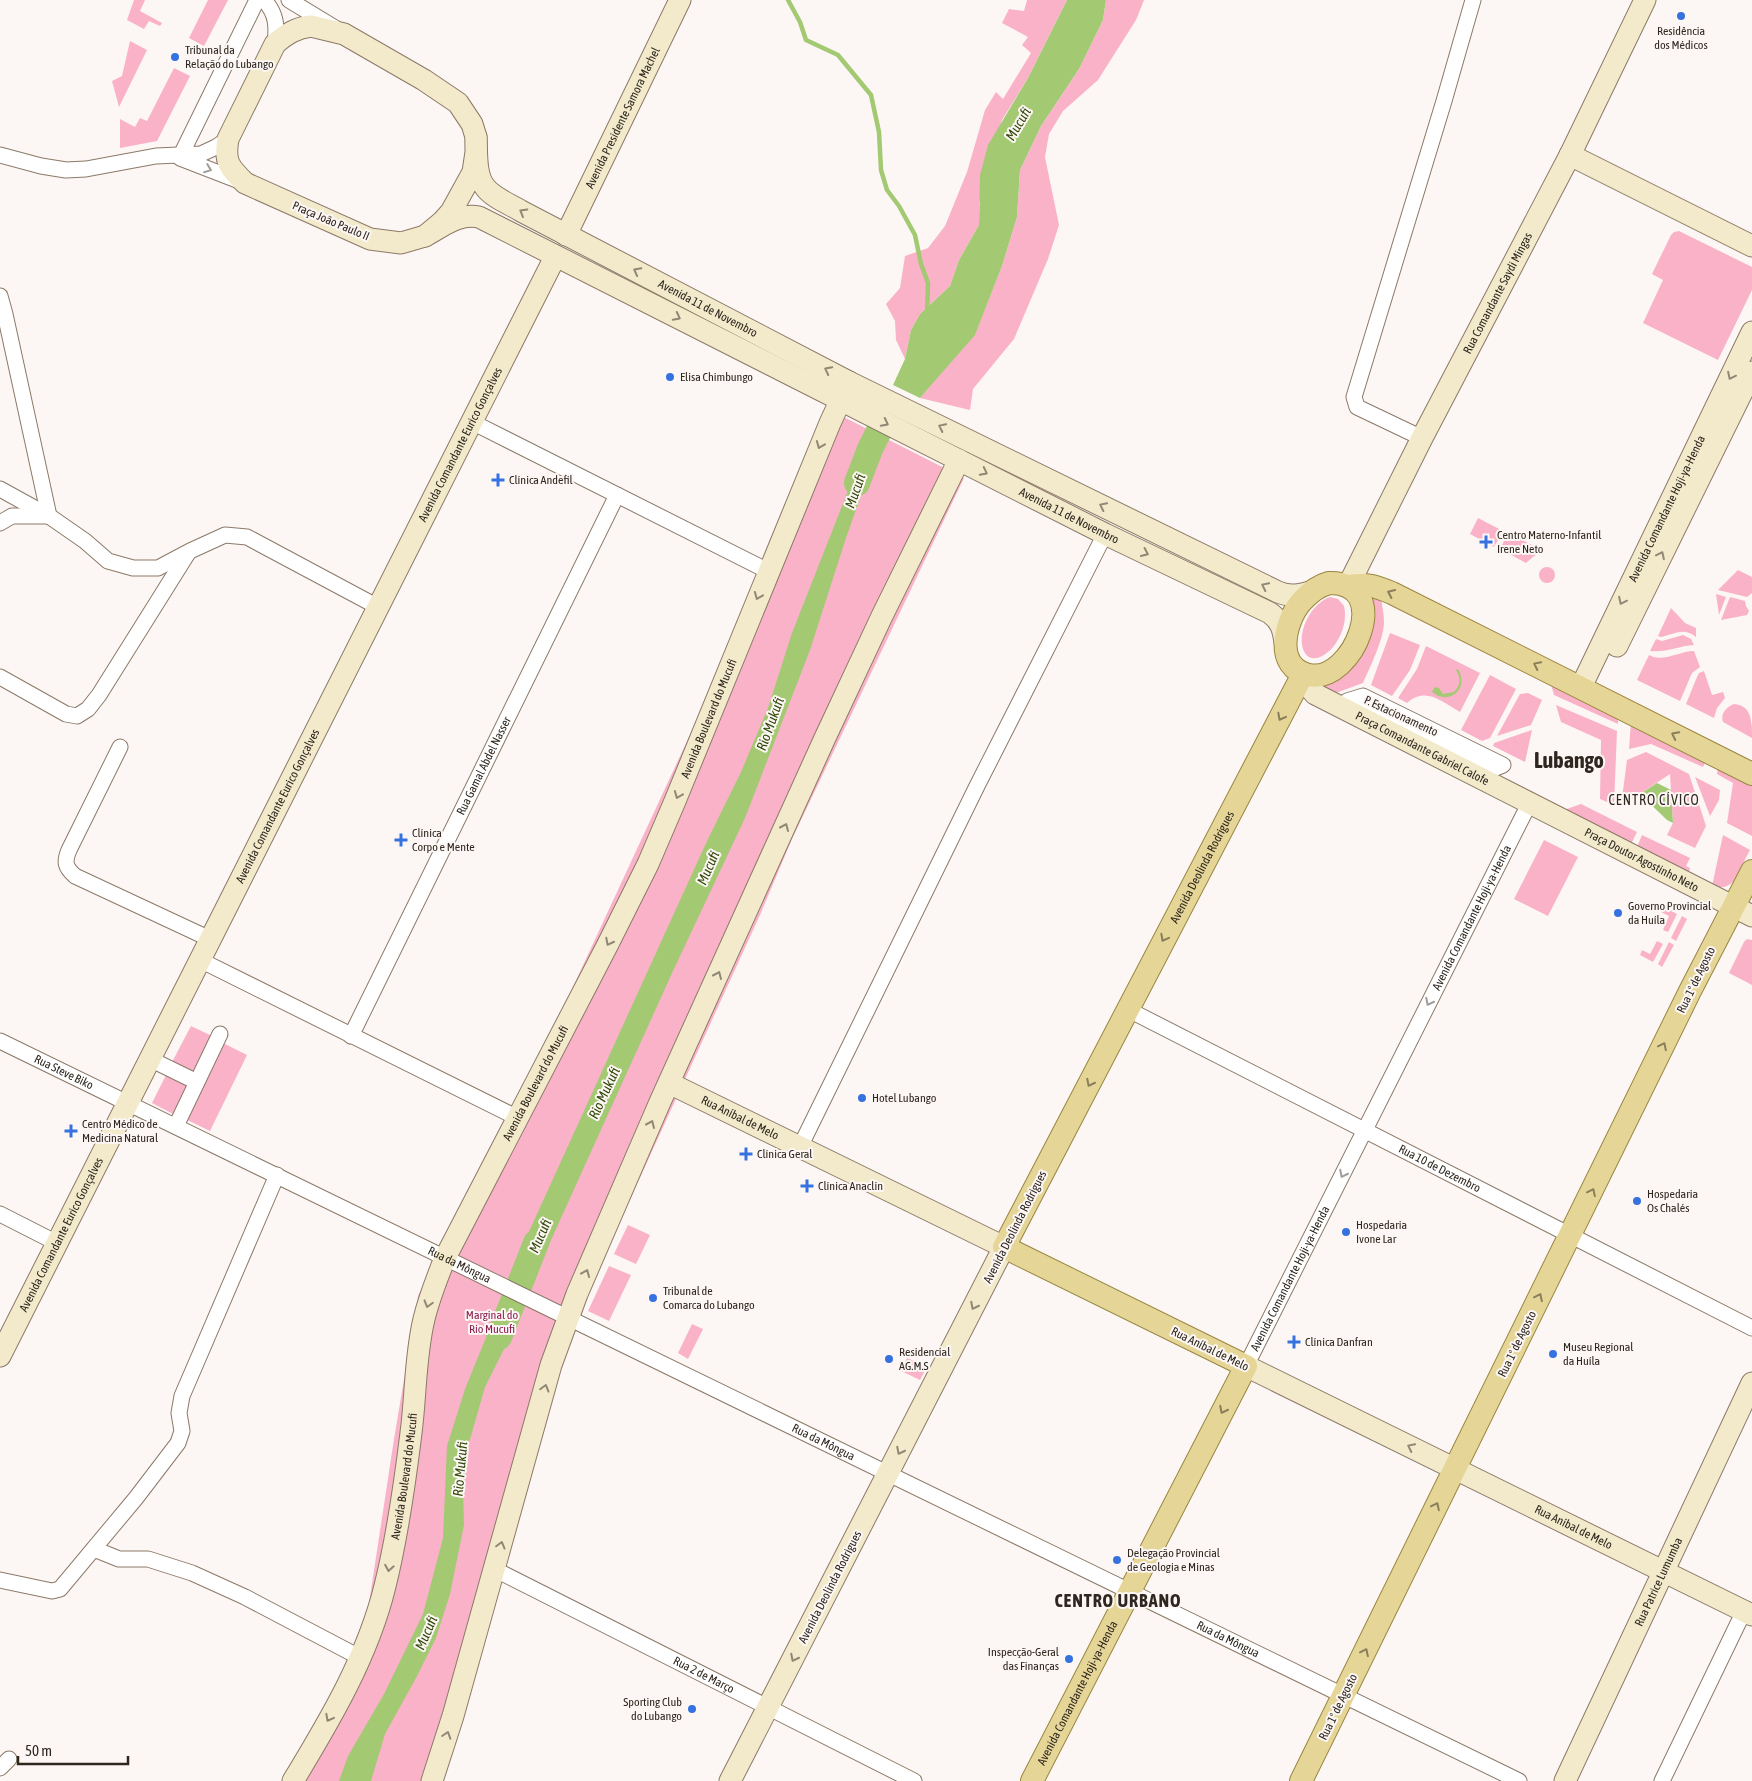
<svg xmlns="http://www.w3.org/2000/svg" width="1752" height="1781" font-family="'Asap Condensed',sans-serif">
<rect width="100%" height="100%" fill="#fcf7f4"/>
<g fill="#fab2c9">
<polygon points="134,0 145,0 140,11 162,23 160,26 149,21 144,29 127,20"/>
<polygon points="208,0 228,0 204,46 189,38"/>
<polygon points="1027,0 1067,0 1028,78 1002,120 979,203 979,225 959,260 950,286 920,314 911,330 905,359 896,340 895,321 886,304 900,288 905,256 928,248 945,226 967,172 985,110 996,92 1003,99 1031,53 1022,45 1028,37 1002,23 1009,9 1024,11"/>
<polygon points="1106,0 1144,0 1136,20 1098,80 1063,111 1049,134 1045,157 1059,225 1048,259 1014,339 973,389 970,410 920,398 975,334 1002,266 1017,217 1020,170 1041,126 1079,69 1103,20"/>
<polygon points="130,41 147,50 119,107 112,81 122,76"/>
<polygon points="174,68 190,76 157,141 120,148 120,119 135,127 140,118 147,121"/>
<polygon points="1679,231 1752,267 1752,290 1718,360 1643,323 1663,280 1652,274 1671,235 1674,232"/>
<polygon points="826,408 964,478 792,839 760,915 617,1228 564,1351 443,1781 285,1781 329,1705 366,1623 394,1439 418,1296 441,1247 540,1058 694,726"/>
<polygon points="1478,518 1503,531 1494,547 1470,534"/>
<polygon points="1508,533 1544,551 1534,556 1526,563 1500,549"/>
<circle cx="1547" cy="575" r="8"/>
<polygon points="1738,570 1752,577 1752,593 1747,597 1718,590"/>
<polygon points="1716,594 1726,597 1719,615"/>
<path d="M1370,596l11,2c1,8 3,16 3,24 0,17 -14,45 -21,61l-30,11 -10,-6 1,-3 11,-4 10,-7z"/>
<path d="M1330,597l8,2 6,7c3,13 -1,26 -8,37 -7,11 -26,25 -33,6 -6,-19 9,-46 27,-52z"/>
<polygon points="1730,597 1745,601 1746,606 1749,611 1747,615 1721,620"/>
<path d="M1671,608l14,15 11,5v9c-12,-10 -21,-3 -35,0l-3,-1z"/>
<polygon points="1390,633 1420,645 1410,670 1392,696 1371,685"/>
<path d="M1683,635l8,4 3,6c-16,1 -28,8 -44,6l6,-12 6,2z"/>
<path d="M1426,646l54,27 -20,39c-18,-10 -34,-26 -53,-9l-9,-5 19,-29z"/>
<path d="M1694,651l6,16 -8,6 -12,28 -43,-21 12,-25c14,8 30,-4 45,-4z"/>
<polygon points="1704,671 1712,695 1723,692 1725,698 1717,708 1714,718 1686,704 1697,677 1699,673"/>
<polygon points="1490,675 1516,689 1490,738 1482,741 1461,730"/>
<polygon points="1550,681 1618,715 1618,724 1554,695"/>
<polygon points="1528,693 1542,700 1531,725 1497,736 1520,694"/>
<path d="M1734,704c18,1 18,19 18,34l-29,-16c-3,-8 3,-15 11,-18z"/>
<polygon points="1556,705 1617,731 1614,805 1600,799 1601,740 1561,722"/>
<polygon points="1631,721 1706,761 1703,767 1651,744 1629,749"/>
<polygon points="1532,730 1525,762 1493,746 1494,743"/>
<polygon points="1646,752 1689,774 1706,826 1695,848 1667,835 1673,823 1670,774 1629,801 1622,798 1627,760"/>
<polygon points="1718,767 1752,784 1752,836 1727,823 1733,783 1717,774"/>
<polygon points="1695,777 1720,790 1719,800 1710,816"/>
<polygon points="1581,804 1637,832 1631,844 1564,810"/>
<polygon points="1642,835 1690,858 1686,866 1690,868 1689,873 1637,847"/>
<path d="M1723,835l27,15 -17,32c-7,6 -12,6 -21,4z"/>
<polygon points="1544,840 1578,857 1548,916 1514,899"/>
<polygon points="1664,907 1677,914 1668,932 1663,930 1669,916 1661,912"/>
<polygon points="1682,916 1687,919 1676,941 1671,938"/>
<polygon points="1747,939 1752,940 1752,985 1729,973 1744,942"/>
<polygon points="1657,941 1663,944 1653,962 1640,955 1642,950 1650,954"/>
<polygon points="1669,942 1674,945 1662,967 1658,964"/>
<polygon points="191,1026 214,1037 194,1076 171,1064"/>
<polygon points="221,1042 247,1055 210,1131 183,1118"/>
<polygon points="167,1073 190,1085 175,1115 152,1103"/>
<polygon points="628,1225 650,1235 636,1264 614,1254"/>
<polygon points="609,1266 631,1275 609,1321 588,1311"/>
<polygon points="692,1324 703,1329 688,1359 678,1353"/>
<polygon points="907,1358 927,1367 920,1380 901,1371"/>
</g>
<g fill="#a3c972">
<polygon points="1067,0 1106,0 1103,20 1079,69 1041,126 1020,170 1017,217 1002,266 975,335 920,398 893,385 905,359 911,330 920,314 950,286 959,260 979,225 980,175 988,145 1028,78"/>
<polygon points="863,444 870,449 877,450 846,538 810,650 745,818 673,971 532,1282 511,1271 707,841 741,772 768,708 792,633 855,473"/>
<path d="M1458,669c12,20 -9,37 -26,23l3,-5 4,1 4,6 11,-2c7,-7 7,-14 2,-22z"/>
<polygon points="1657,783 1671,790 1673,823 1667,820 1640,794"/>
<polygon points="502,1298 524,1309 485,1387 467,1450 463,1488 464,1525 450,1594 436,1638 416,1678 385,1734 371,1781 339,1781 348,1756 384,1694 423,1614 443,1538 447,1446 465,1389"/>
</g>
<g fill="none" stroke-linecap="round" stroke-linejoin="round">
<polyline stroke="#a3c972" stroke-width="4.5" points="788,0 800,22 806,40 838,55 871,95 879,132 881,170 887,190 899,206 915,235 921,264 928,283 927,314"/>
<g stroke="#a3c972" stroke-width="26">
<polyline points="857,483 870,449 888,413"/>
<polyline points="499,1337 536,1243"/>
</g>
<g stroke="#8c7968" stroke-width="17">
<g id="street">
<path d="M264,0c13,14 13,27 11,44"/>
<polyline points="289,0 335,28"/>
<polyline points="0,155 41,166 66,170 86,169 156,156 201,154 216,147 228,139"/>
<polyline points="181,155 257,0"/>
<polyline points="180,158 242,182"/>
<polyline points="0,296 5,314 49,516"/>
<polyline points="472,422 768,571"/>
<polyline points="1422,438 1357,407 1354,397 1444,101 1473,0"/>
<polyline points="0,489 49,516 85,541 108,561 133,568 158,568 190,551 225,535 247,537 378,607"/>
<polyline points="0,523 12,516 48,516"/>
<polyline points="0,677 66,714 77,716 88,709 99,695 188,553"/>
<polygon points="1363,696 1503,765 1488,771 1347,701"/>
<path d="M120,747l-51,103c-5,12 -4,17 6,26l135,63"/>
<polyline points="200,960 518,1118"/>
<path id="s1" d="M1127,1009l625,319"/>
<path id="s2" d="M351,1036l266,-541"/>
<path id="s3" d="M0,1041l1519,740"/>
<polyline points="150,1059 197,1082"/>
<polyline points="176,1126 220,1034"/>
<polyline points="800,1147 977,786 1105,534"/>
<polyline points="0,1214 57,1243"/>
<path id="s4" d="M1246,1366l284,-564"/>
<polyline points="94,1549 119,1559 148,1559 192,1573 245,1597 361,1658"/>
<path id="s5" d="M494,1569l420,212"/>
<polyline points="0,1580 52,1591 60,1589 136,1498 178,1443 182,1431 179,1413 182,1396 277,1175"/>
<polyline points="0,1768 9,1759"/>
<polyline points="1662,1781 1744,1611"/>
</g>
</g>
<g stroke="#8c7968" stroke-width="23">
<g id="secondary">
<path d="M311,26l33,8 80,46 34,23 14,21 4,13v15l-3,20 -22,40 -8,9 -18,15 -24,7 -31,-4 -125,-56c-16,-16 -21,-21 -17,-44l47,-95c11,-10 21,-16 36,-18z"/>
<path id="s6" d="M476,137c1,15 -1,38 9,50 8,11 25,17 36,24l328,171 429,210c12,5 21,3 33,0"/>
<polyline points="1570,155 1752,246"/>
<path id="s7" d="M566,235l114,-235"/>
<path id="s8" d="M425,236c17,-9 33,-23 54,-19l626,317 165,79c11,8 13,16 15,29"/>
<path id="s9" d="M1348,586l74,-148 148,-283 75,-155"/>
<polyline points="1617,646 1752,372"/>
<path id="s10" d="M1303,674l5,12 7,8 437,222"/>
<path id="s11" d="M1581,687l171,-355"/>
<path id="s12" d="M669,1083l335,164 -274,534"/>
<path id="s13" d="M0,1356l555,-1099"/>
<path id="s14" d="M1246,1366l506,249"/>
<path id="s15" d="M293,1781c37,-61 75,-125 92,-195 12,-48 20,-104 26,-153 5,-38 4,-77 13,-114 5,-21 13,-41 21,-61l163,-314 40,-80 27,-63 155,-378 19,-41"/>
<polyline points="432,1781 453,1716 551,1365 577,1294 660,1102 824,740 882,616 959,460"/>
<path id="s16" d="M1565,1781l187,-398"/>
</g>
</g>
<g stroke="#998640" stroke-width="24">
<g id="primary">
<path d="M1329,583c66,-1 24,101 -20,92 -35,-7 -25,-53 -8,-73 8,-9 16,-16 28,-19z"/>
<path d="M1348,586c19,-3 27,0 44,7l360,181"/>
<path id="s17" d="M1032,1781l214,-415 -242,-119 299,-573"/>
<polyline points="1301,1781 1690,991 1752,871"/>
</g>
</g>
<use href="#street" stroke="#fff" stroke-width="15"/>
<use href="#secondary" stroke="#f2eacb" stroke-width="21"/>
<use href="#primary" stroke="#e5d697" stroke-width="22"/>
</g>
<defs><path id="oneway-chevron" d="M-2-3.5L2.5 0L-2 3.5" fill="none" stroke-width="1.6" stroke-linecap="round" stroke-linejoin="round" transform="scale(1.25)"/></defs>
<g stroke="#a19d9a">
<use href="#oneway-chevron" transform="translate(208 169) rotate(21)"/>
<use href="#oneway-chevron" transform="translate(1429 1002) rotate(117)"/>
<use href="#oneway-chevron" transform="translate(1343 1174) rotate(117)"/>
</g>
<g stroke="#908875">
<use href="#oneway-chevron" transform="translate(523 212) rotate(-150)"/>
<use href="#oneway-chevron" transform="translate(637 271) rotate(-152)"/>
<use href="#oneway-chevron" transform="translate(677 317) rotate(27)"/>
<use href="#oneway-chevron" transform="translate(828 370) rotate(-153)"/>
<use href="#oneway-chevron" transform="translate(1731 376) rotate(116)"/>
<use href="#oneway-chevron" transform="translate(885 423) rotate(27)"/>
<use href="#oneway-chevron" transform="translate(942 427) rotate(-154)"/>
<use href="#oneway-chevron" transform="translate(820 445) rotate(112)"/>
<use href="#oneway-chevron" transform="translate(984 472) rotate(27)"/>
<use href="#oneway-chevron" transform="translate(1103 506) rotate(-154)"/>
<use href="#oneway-chevron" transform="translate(1145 553) rotate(25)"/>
<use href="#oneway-chevron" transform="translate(1661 555) rotate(-64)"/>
<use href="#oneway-chevron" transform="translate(1265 586) rotate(-154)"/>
<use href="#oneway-chevron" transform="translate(758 596) rotate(112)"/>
<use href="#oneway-chevron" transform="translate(1622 601) rotate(116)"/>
<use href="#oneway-chevron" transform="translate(678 795) rotate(112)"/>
<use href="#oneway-chevron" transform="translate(785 827) rotate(-66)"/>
<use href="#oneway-chevron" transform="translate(609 942) rotate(117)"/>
<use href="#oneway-chevron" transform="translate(718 975) rotate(-66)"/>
<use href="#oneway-chevron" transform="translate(651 1124) rotate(-66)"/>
<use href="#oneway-chevron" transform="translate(586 1273) rotate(-67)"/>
<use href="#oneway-chevron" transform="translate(428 1304) rotate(106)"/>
<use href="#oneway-chevron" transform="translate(974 1306) rotate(117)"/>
<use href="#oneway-chevron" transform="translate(545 1388) rotate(-74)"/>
<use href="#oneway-chevron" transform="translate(1411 1447) rotate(-154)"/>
<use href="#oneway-chevron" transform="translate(900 1451) rotate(117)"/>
<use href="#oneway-chevron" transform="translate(501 1545) rotate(-75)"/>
<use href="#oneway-chevron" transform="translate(389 1568) rotate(100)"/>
<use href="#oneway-chevron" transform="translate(794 1658) rotate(117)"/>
<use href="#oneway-chevron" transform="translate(329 1718) rotate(118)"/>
<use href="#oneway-chevron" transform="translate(447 1735) rotate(-72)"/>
</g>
<g stroke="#8a7e5b">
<use href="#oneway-chevron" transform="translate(1391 593) rotate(-155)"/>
<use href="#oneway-chevron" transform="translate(1537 665) rotate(-154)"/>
<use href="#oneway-chevron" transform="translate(1281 717) rotate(118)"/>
<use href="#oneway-chevron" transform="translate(1675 735) rotate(-153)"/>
<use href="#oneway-chevron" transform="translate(1164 938) rotate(118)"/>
<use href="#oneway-chevron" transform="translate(1663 1046) rotate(-64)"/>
<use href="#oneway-chevron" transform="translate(1090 1083) rotate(117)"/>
<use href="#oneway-chevron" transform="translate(1592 1192) rotate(-64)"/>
<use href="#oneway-chevron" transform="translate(1539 1297) rotate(-64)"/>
<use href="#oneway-chevron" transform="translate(1223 1410) rotate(117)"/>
<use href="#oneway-chevron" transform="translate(1436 1506) rotate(-64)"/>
<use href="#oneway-chevron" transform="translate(1365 1652) rotate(-64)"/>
</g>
<g fill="#3671e0" stroke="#fcf7f4" stroke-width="2">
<circle cx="1681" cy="16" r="5"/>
<circle cx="175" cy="57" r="5"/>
<circle cx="670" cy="377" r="5"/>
<path d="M495.5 472.5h5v5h5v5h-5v5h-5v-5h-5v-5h5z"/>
<path d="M1483.5 534.5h5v5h5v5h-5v5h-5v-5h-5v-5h5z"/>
<path d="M398.5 832.5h5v5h5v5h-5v5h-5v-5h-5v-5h5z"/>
<circle cx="1618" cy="913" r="5"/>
<circle cx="862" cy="1098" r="5"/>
<path d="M68.5 1123.5h5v5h5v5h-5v5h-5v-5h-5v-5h5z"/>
<path d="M743.5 1146.5h5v5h5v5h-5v5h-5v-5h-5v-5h5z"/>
<path d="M804.5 1178.5h5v5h5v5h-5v5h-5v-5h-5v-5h5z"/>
<circle cx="1637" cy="1201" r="5"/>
<circle cx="1346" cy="1232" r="5"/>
<circle cx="653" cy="1298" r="5"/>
<path d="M1291.5 1334.5h5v5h5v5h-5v5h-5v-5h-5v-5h5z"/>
<circle cx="1553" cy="1354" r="5"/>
<circle cx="889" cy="1359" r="5"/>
<circle cx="1117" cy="1560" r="5"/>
<circle cx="1069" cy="1659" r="5"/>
<circle cx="692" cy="1709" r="5"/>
</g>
<g text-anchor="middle" stroke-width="4" stroke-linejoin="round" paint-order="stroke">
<g font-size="12" fill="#2e261f" stroke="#fcf7f4" text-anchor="start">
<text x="1681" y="35" text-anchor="middle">Residência<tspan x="1681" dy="14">dos Médicos</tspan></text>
<text x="185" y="54">Tribunal da<tspan x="185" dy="14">Relação do Lubango</tspan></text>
<text x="680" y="381">Elisa Chimbungo</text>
<text x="509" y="484">Clínica Andefil</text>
<text x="1497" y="539">Centro Materno-Infantil<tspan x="1497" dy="14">Irene Neto</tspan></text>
<text x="412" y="837">Clínica<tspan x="412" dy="14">Corpo e Mente</tspan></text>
<text x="1628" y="910">Governo Provincial<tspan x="1628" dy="14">da Huíla</tspan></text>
<text x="872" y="1102">Hotel Lubango</text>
<text x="82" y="1128">Centro Médico de<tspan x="82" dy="14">Medicina Natural</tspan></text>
<text x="757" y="1158">Clínica Geral</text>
<text x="818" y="1190">Clínica Anaclin</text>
<text x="1647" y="1198">Hospedaria<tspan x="1647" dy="14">Os Chalés</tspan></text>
<text x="1356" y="1229">Hospedaria<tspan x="1356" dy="14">Ivone Lar</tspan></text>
<text x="663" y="1295">Tribunal de<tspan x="663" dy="14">Comarca do Lubango</tspan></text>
<text x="1305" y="1346">Clínica Danfran</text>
<text x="1563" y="1351">Museu Regional<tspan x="1563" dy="14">da Huíla</tspan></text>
<text x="899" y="1356">Residencial<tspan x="899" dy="14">AG.M.S</tspan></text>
<text x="1127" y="1557">Delegação Provincial<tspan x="1127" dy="14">de Geologia e Minas</tspan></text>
<text x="1059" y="1656" text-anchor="end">Inspecção-Geral<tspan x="1059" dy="14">das Finanças</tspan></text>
<text x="682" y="1706" text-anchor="end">Sporting Club<tspan x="682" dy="14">do Lubango</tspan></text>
</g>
<g font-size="12" fill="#2e261f" stroke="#fcf7f4">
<text dy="4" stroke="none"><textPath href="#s7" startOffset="130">Avenida Presidente Samora Machel</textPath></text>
<text transform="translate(331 221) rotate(23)" y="4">Praça João Paulo II</text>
<text dy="4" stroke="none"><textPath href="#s9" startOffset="329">Rua Comandante Saydi Mingas</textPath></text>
<text dy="4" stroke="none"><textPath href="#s6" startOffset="306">Avenida 11 de Novembro</textPath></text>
<text dy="4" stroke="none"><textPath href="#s13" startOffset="1021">Avenida Comandante Eurico Gonçalves</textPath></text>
<text dy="4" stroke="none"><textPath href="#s11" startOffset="198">Avenida Comandante Hoji-ya-Henda</textPath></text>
<text dy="4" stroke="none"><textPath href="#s8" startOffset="720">Avenida 11 de Novembro</textPath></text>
<text transform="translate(1401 716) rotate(25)" y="4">P. Estacionamento</text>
<text dy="4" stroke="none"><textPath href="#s15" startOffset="1152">Avenida Boulevard do Mucufi</textPath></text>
<text dy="4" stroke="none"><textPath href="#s10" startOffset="144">Praça Comandante Gabriel Calofe</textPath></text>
<text dy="4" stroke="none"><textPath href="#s2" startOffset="301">Rua Gamal Abdel Nasser</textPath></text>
<text dy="4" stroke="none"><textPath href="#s13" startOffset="616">Avenida Comandante Eurico Gonçalves</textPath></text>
<text dy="4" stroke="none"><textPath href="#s10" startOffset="390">Praça Doutor Agostinho Neto</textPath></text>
<text dy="4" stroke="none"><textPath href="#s17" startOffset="1165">Avenida Deolinda Rodrigues</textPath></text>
<text dy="4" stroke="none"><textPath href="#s4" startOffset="502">Avenida Comandante Hoji-ya-Henda</textPath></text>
<text transform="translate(1696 980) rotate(-64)" y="4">Rua 1º de Agosto</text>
<text dy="4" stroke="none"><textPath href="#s3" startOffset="71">Rua Steve Biko</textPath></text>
<text dy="4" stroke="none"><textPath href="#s15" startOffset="748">Avenida Boulevard do Mucufi</textPath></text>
<text dy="4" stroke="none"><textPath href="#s12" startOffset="79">Rua Aníbal de Melo</textPath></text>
<text dy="4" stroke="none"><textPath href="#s1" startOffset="351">Rua 10 de Dezembro</textPath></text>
<text transform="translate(1015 1227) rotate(-63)" y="4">Avenida Deolinda Rodrigues</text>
<text dy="4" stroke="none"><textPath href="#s13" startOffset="136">Avenida Comandante Eurico Gonçalves</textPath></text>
<text dy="4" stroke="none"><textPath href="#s3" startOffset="511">Rua da Môngua</textPath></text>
<text dy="4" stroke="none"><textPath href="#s4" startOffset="98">Avenida Comandante Hoji-ya-Henda</textPath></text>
<text transform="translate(1517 1344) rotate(-64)" y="4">Rua 1º de Agosto</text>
<text transform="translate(1210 1349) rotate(26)" y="4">Rua Aníbal de Melo</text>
<text dy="4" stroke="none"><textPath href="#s3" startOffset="916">Rua da Môngua</textPath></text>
<text dy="4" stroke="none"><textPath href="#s15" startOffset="328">Avenida Boulevard do Mucufi</textPath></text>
<text dy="4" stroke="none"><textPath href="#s14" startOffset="365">Rua Aníbal de Melo</textPath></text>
<text dy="4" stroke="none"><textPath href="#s16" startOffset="220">Rua Patrice Lumumba</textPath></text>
<text transform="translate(830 1587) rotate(-63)" y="4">Avenida Deolinda Rodrigues</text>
<text dy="4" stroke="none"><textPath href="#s3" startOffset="1366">Rua da Môngua</textPath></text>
<text dy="4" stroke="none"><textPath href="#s5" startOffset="235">Rua 2 de Março</textPath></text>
<text dy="4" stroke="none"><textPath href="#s17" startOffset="99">Avenida Comandante Hoji-ya-Henda</textPath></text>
<text transform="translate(1338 1707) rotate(-64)" y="4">Rua 1º de Agosto</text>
</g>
<g font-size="12" fill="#8d1e50" stroke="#fcf7f4">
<text x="492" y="1319">Marginal do<tspan x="492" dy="14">Rio Mucufi</tspan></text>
</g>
<g font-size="14" font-style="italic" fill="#324808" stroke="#fcf7f4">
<text transform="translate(1018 124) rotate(-59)" y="5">Mucufi</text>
<text transform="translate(855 491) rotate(-70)" y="5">Mucufi</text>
<text transform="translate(770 724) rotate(-70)" y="5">Rio Mukufi</text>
<text transform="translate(708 868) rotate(-66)" y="5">Mucufi</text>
<text transform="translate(604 1093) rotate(-65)" y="5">Rio Mukufi</text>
<text transform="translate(540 1236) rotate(-66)" y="5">Mucufi</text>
<text transform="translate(460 1469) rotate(-85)" y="5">Rio Mukufi</text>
<text transform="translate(426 1633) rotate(-66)" y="5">Mucufi</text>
</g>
<g font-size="14" letter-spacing="1" fill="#2e261f" stroke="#fcf7f4">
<text x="1654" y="805">CENTRO CÍVICO</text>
</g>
<g font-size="18" font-weight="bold" letter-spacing="1" fill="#2e261f" stroke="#fcf7f4">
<text x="1118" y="1607">CENTRO URBANO</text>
</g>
<g font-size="22" font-weight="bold" fill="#2e261f" stroke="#fcf7f4">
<text x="1569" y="768">Lubango</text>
</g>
</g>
<path d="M18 1756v8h110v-8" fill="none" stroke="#2e261f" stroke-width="2.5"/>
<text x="25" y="1756" font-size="15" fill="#2e261f" stroke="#fcf7f4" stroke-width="4" paint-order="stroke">50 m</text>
</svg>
